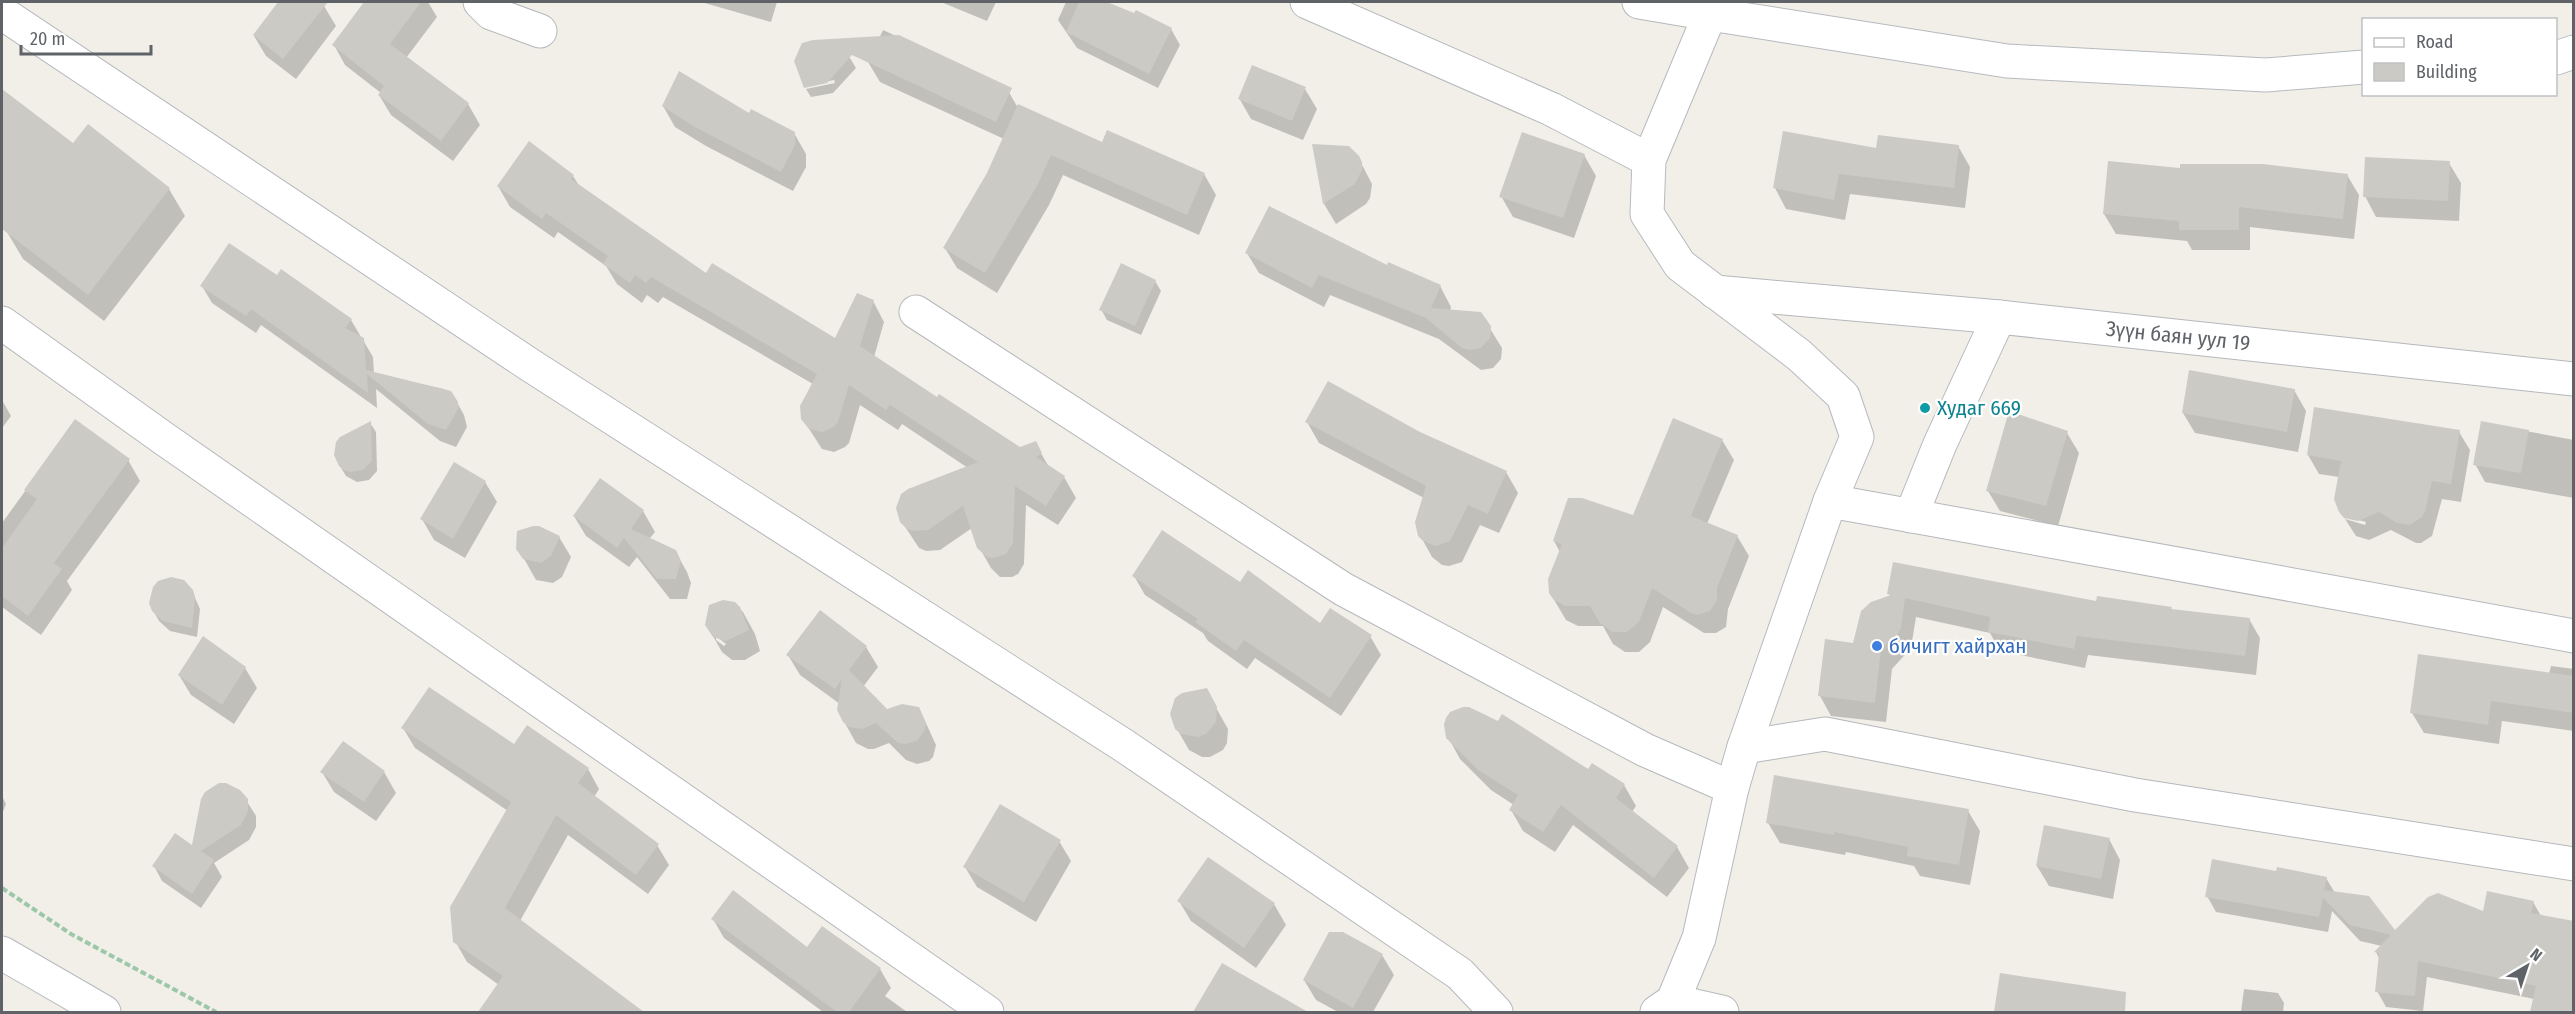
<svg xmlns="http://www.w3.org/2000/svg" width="2575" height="1014" font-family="'Fira Sans Condensed',sans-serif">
<rect width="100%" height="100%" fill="#f1efe8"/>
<g fill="#0003" fill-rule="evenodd">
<polygon points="280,2 319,2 324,6 336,26 296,79 266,56 254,36"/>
<polygon points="366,2 428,2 437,17 406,58 468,104 480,125 453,161 391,115 379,95 381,93 345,65 334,45"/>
<polygon points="701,2 777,2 771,22"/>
<polygon points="941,2 996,2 987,21"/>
<polygon points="1066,2 1103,2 1171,29 1180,45 1158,88 1077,48 1058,20"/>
<polygon points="883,30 1006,87 1018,108 1102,144 1204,174 1216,195 1199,235 1063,175 1049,205 997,293 957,268 945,248 988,174 1004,139 880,82 868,62"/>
<polygon points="820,41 850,58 856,68 833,93 811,97 806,89 835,83 834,80 805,86"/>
<polygon points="1305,89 1317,109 1303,140 1251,119 1239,98"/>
<polygon points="2,91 73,146 169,189 185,216 104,321 23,259 7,232 44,184 2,151"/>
<polygon points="663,106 750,115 794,133 806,154 806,167 793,191 706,146 675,127"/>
<polygon points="1314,146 1358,157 1372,184 1370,198 1366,204 1336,224 1324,204"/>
<polygon points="1958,146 1970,167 1965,208 1850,194 1845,220 1786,209 1775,188 1878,150"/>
<polygon points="1584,155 1596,176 1574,238 1513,217 1501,196"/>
<polygon points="2449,163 2461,183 2459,221 2376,217 2365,196"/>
<polygon points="2181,169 2347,175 2359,195 2354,239 2250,227 2250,250 2192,250 2187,241 2116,234 2104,214"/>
<polygon points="573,176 580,187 707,275 835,340 873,301 884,322 874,357 938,399 1020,448 1035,443 1049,467 1064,477 1076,498 1058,525 1026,505 1024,564 1018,574 1012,577 1000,577 991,568 979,547 972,528 940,550 926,551 919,548 902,522 968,468 902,424 898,430 860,405 849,443 845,447 834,452 822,449 802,418 813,384 663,297 658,303 647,295 642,303 617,284 606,266 558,232 554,238 510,207 498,186"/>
<polygon points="1247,253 1387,268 1440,286 1451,307 1450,311 1489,327 1502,348 1501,359 1493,368 1481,370 1439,339 1330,295 1324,307 1259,273"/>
<polygon points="277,277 351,320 373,357 374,374 444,389 454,397 464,415 467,427 456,447 440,441 376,389 377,408 261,325 256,333 212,303 202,286"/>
<polygon points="1155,281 1161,291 1141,335 1107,320 1101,309"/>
<polygon points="2294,390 2306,411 2298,452 2195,433 2183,413"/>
<polygon points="2,400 11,416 2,428"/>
<polygon points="76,421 128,460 140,481 67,581 72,590 41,635 2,607 2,523"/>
<polygon points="1307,422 1419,434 1506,472 1518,493 1499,533 1480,525 1462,562 1449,566 1442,565 1432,557 1420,535 1424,498 1319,443"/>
<polygon points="370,423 376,432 377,471 369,480 357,482 346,476 340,466"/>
<polygon points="2483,423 2574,440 2574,498 2485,482 2475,464"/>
<polygon points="2459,432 2470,450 2461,502 2442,499 2432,536 2421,543 2416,543 2391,530 2369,540 2356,536 2345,519 2365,525 2366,522 2344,516 2339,477 2319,474 2308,455"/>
<polygon points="2067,433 2079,453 2058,526 2000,511 1988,491"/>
<polygon points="1722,440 1734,460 1707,524 1737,536 1749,556 1728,609 1726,627 1716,633 1704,633 1663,607 1650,642 1639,652 1625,652 1613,644 1603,626 1578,626 1566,620 1550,593 1560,552 1554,541 1634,517"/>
<polygon points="485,482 497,502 465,558 434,540 422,519"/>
<polygon points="643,511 655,532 649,539 675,551 687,572 691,583 687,599 670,599 637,557 629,567 586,536 574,516"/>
<polygon points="559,537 571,557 562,577 553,583 536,580 518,548"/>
<polygon points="1134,576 1240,584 1321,625 1370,636 1381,655 1341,716 1255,658 1247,669 1208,641 1203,633 1145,595"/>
<polygon points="192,591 200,609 197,637 170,631 159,621 153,610"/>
<polygon points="1889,594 2097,603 2171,608 2172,611 2249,619 2260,638 2256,675 2088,655 2085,668 2000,651 1990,633 1916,617 1911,648 1892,669 1886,722 1831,716 1820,696 1854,644 1891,597"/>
<path d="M734,604l9,8 12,22 5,17 -15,9h-13l-10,-8 -12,-21zM716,636l10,8 -2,2 -8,-6z"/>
<polygon points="866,647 878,667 863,687 887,711 919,708 936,745 933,757 929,761 917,764 906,760 889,743 874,749 868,749 856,743 841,716 840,704 800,675 788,655"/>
<polygon points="2551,666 2574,669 2574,731 2502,721 2499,744 2424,733 2412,713 2549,674"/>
<polygon points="245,668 257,688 234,724 191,695 179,675"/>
<polygon points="1206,690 1228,729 1227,743 1223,750 1210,757 1202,757 1189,750 1177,729"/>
<polygon points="403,728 515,746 588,769 599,789 594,797 657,845 669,865 648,894 568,835 520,921 641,1012 480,1012 499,985 467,962 455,941 508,811 415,748"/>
<polygon points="1448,737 1589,771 1593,765 1624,785 1636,806 1632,812 1677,847 1689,868 1667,897 1573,825 1555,852 1523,831 1511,810 1514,805 1491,790 1460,759"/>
<polygon points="322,772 384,772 396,793 376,821 334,792"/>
<polygon points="2,796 6,804 2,814"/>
<polygon points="246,800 256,816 256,827 249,840 214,863 222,877 201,908 162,881 154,866 193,848"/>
<polygon points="1968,811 1980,831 1970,885 1920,876 1914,866 1846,852 1845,855 1780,843 1768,823"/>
<polygon points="2109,839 2120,860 2113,899 2049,886 2037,866"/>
<polygon points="1059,841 1071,861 1036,922 977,887 965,867"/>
<polygon points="2277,873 2326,878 2335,893 2395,932 2533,902 2541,916 2574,922 2574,1012 2531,1012 2534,999 2427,977 2423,1011 2386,1007 2377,991 2380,960 2376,952 2382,946 2360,941 2332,911 2328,932 2216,912 2207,896"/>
<polygon points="1179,901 1274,904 1286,925 1256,968 1191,921"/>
<polygon points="713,919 880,969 891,988 885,996 907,1012 823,1012 724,938"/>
<polygon points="1382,955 1394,975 1373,1012 1338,1012 1316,1000 1304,980"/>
<polygon points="1223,965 1286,1001 1293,1012 1195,1012"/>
<polygon points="2001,975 2103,1009 2103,1012 1995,1012"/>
<polygon points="2244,989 2278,993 2284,1003 2283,1012 2241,1012"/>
</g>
<g fill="#cccac5">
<polygon points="278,2 328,2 283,59 253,35"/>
<polygon points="364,2 421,2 390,44 469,103 441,141 378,95 384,86 332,45"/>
<polygon points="1079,2 1107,2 1134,13 1136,10 1172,28 1149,74 1066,32"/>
<polygon points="899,35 1012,88 996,122 852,55 827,83 804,88 794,61 802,43 813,40"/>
<polygon points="1252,65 1306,87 1292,121 1238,99"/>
<polygon points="679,71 749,113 751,109 795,132 795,145 781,172 693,126 662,106"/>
<polygon points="2,89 73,143 88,124 170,188 88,295 2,229"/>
<polygon points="1018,104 1102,142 1107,130 1205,173 1187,215 1051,155 1038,184 985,273 943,248 987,173"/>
<polygon points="1783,131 1876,148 1878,135 1959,145 1954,188 1839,174 1834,200 1773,188"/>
<polygon points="1522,132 1585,154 1563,218 1499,197"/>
<polygon points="529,141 574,175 571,179 706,273 712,263 835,338 857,293 874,300 860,346 937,397 939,394 1020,447 1036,441 1042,453 1036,457 1065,476 1046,506 1015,486 1013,543 1006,554 994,558 987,557 977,548 963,506 928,530 913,531 906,528 900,522 896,508 901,494 908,489 978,462 890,405 886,410 849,385 838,422 834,427 822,432 809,429 801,419 800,406 817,374 651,277 646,283 635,275 630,283 603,264 608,256 546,213 542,219 497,186"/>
<polygon points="1312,144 1349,146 1359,156 1362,162 1362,170 1355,184 1323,204"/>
<polygon points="2365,157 2450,161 2448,201 2363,197"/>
<polygon points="2108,161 2180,168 2180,164 2263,164 2348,174 2343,219 2239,207 2239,230 2179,230 2179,221 2103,214"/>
<polygon points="1269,206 1387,265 1388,262 1441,285 1431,308 1481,312 1491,326 1490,338 1481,348 1469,350 1462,348 1426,318 1319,275 1312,288 1245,253"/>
<polygon points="229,243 277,275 281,269 352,319 345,328 364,338 366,370 451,391 458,402 458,409 446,430 428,424 367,374 368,393 251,309 246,316 200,286"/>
<polygon points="1121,263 1156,280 1135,326 1099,310"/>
<polygon points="2189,370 2295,389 2287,432 2182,413"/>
<polygon points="1328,381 1420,432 1507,471 1488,514 1468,505 1450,541 1436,546 1423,541 1418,536 1415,522 1426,486 1305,422"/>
<polygon points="2314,407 2460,430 2451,484 2432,481 2425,511 2422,517 2410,525 2397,523 2379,512 2358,521 2344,518 2339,512 2334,499 2341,461 2307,455"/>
<polygon points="2009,411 2068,431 2046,506 1986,491"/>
<polygon points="1673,418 1723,439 1691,516 1738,535 1717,588 1717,600 1710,611 1697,615 1691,613 1652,588 1639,622 1627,632 1612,632 1600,623 1590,606 1565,606 1553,599 1549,593 1548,579 1562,544 1553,541 1568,498 1582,498 1633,515"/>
<polygon points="75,419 130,459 54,563 62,569 28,616 2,596 2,548 37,499 24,490"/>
<polygon points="371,421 372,461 363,470 350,472 344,470 339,466 334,455 336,442 340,437"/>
<polygon points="2481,421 2529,430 2521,473 2473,465"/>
<polygon points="454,462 486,481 453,539 420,519"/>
<polygon points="600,478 644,510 631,529 676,550 681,561 676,579 657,579 624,538 617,548 573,516"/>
<polygon points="533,526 539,526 560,536 551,556 541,563 523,559 516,549 517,531"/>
<polygon points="1162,530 1240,582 1248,570 1320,623 1330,608 1372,635 1330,698 1244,640 1236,651 1195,622 1198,619 1132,576"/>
<polygon points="1893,562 2096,601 2097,596 2172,607 2171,609 2250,618 2245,656 2077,636 2074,649 1988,632 1990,617 1905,598 1901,628 1897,635 1881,649 1875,703 1818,696 1825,639 1853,643 1861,611 1871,602 1891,595 1887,594"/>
<polygon points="171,577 184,580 193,590 195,597 192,628 163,621 152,611 149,603 153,587 158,581"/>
<polygon points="723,600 735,602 740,607 749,630 726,641 713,637 705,625 709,605"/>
<polygon points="820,610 867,646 849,670 887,709 902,704 919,707 926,723 925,730 917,741 905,744 898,743 876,723 862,729 849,727 843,722 837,710 842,679 835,689 786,655"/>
<polygon points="203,636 246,667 222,705 178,675"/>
<polygon points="2418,654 2574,676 2574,713 2491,701 2488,725 2410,713"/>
<polygon points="429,687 514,744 527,725 589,768 578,783 659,844 636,875 556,815 505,908 644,1012 478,1012 503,976 453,942 450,907 511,802 401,728"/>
<polygon points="1207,688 1217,707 1216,722 1206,734 1198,737 1181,734 1175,729 1170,714 1175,698 1182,693"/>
<polygon points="1463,707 1469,707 1498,721 1502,714 1588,769 1592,763 1625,784 1616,798 1678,846 1654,878 1561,805 1543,832 1509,810 1518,795 1478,770 1446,738 1444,724 1446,718 1450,712"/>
<polygon points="343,741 385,771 364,802 320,772"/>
<polygon points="1774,775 1969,809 1959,865 1907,856 1908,847 1834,832 1834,835 1766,823"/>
<polygon points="219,783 226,783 240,790 248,799 248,811 241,825 201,851 214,860 192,894 152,866 175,833 192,845 201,799 205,792"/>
<polygon points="1000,804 1061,840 1024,902 963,867"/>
<polygon points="2044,825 2110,838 2101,879 2036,866"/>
<polygon points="1208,857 1275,903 1244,948 1177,901"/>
<polygon points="2212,859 2276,871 2277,867 2327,877 2324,890 2369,896 2395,930 2428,897 2438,893 2483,911 2487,891 2534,901 2531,913 2574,921 2574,1012 2530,1012 2536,986 2418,961 2415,996 2375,992 2379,953 2374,952 2391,935 2350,925 2323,898 2319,917 2205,897"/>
<polygon points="733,890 807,947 822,926 881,968 849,1012 837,1012 711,919"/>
<polygon points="1329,932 1343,932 1383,954 1353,1008 1303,980"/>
<polygon points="1222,963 1308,1012 1193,1012"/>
<polygon points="2000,973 2126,992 2125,1012 1994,1012"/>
</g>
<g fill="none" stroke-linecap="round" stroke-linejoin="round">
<g stroke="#b5b8bc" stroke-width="35">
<g id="street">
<polyline points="480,2 491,13 540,31"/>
<polyline points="1307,2 1551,109 1649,160"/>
<polyline points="1639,2 1710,14 1714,2"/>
<polyline points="2,13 530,365 1123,745 1460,974 1496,1012"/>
<polyline points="1715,292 1999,317"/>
<polyline points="916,312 1343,589 1645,750 1732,788"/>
<polyline points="2,323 163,438 987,1012"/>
<polyline points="1830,501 2574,636"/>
<polyline points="1911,516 1940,444 1999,317 2574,379"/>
<polyline points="1744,747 1825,734 2135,795 2574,864"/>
<polyline points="1673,1001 1722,1012"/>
</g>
</g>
<g stroke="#b6babf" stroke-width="35">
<g id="secondary">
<polyline points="2556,58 2574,52"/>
<polyline points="2,953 104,1012"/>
<polyline points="1657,1012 1673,1001 1699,938 1732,788 1744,747 1830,501 1857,437 1843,396 1799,355 1680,265 1647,214 1649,160 1710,14 2007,61 2266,75 2364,67"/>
</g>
</g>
<polyline stroke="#9cc7a9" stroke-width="4" stroke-dasharray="6 3" stroke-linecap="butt" points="2,888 71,934 216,1012"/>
<use href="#street" stroke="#fff" stroke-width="33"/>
<use href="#secondary" stroke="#fff" stroke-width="33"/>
</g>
<circle fill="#0f9aa8" stroke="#fff" stroke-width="2" cx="1925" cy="408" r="6"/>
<circle fill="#3f7fe0" stroke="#fff" stroke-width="2" cx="1877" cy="646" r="6"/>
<g text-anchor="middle" stroke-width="4.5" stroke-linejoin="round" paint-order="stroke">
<g font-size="21" fill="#5f6368" stroke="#fff">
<text transform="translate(2178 336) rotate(6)" y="7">Зүүн баян уул 19</text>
</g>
<g font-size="21" fill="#0d838f" stroke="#fff" text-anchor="start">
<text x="1937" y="415">Худаг 669</text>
</g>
<g font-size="21" fill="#366cbe" stroke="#fff" text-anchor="start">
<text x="1889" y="653">бичигт хайрхан</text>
</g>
</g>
<rect width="2575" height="1014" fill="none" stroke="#5f6368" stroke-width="6"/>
<rect x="2362" y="18" width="195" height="78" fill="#ffffff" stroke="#bfc1c3" stroke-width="1.5"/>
<rect x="2374" y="38" width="30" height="9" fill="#ffffff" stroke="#bfc1c3" stroke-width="1.5"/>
<text x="2416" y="48" font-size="18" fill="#5f6368">Road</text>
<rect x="2374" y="63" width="30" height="18" fill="#cccac5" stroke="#bfc1c3" stroke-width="1.5"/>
<text x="2416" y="78" font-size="18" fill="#5f6368">Building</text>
<g transform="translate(2527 966) rotate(39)" stroke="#ffffff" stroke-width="4.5" paint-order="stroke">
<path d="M0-4.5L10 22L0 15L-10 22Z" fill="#5f6368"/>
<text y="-9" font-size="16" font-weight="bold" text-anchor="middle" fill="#5f6368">N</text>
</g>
<path d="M21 45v9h130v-9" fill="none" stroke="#5f6368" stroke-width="3"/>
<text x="30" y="45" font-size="18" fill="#5f6368" stroke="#ffffff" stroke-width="4.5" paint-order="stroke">20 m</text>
</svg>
